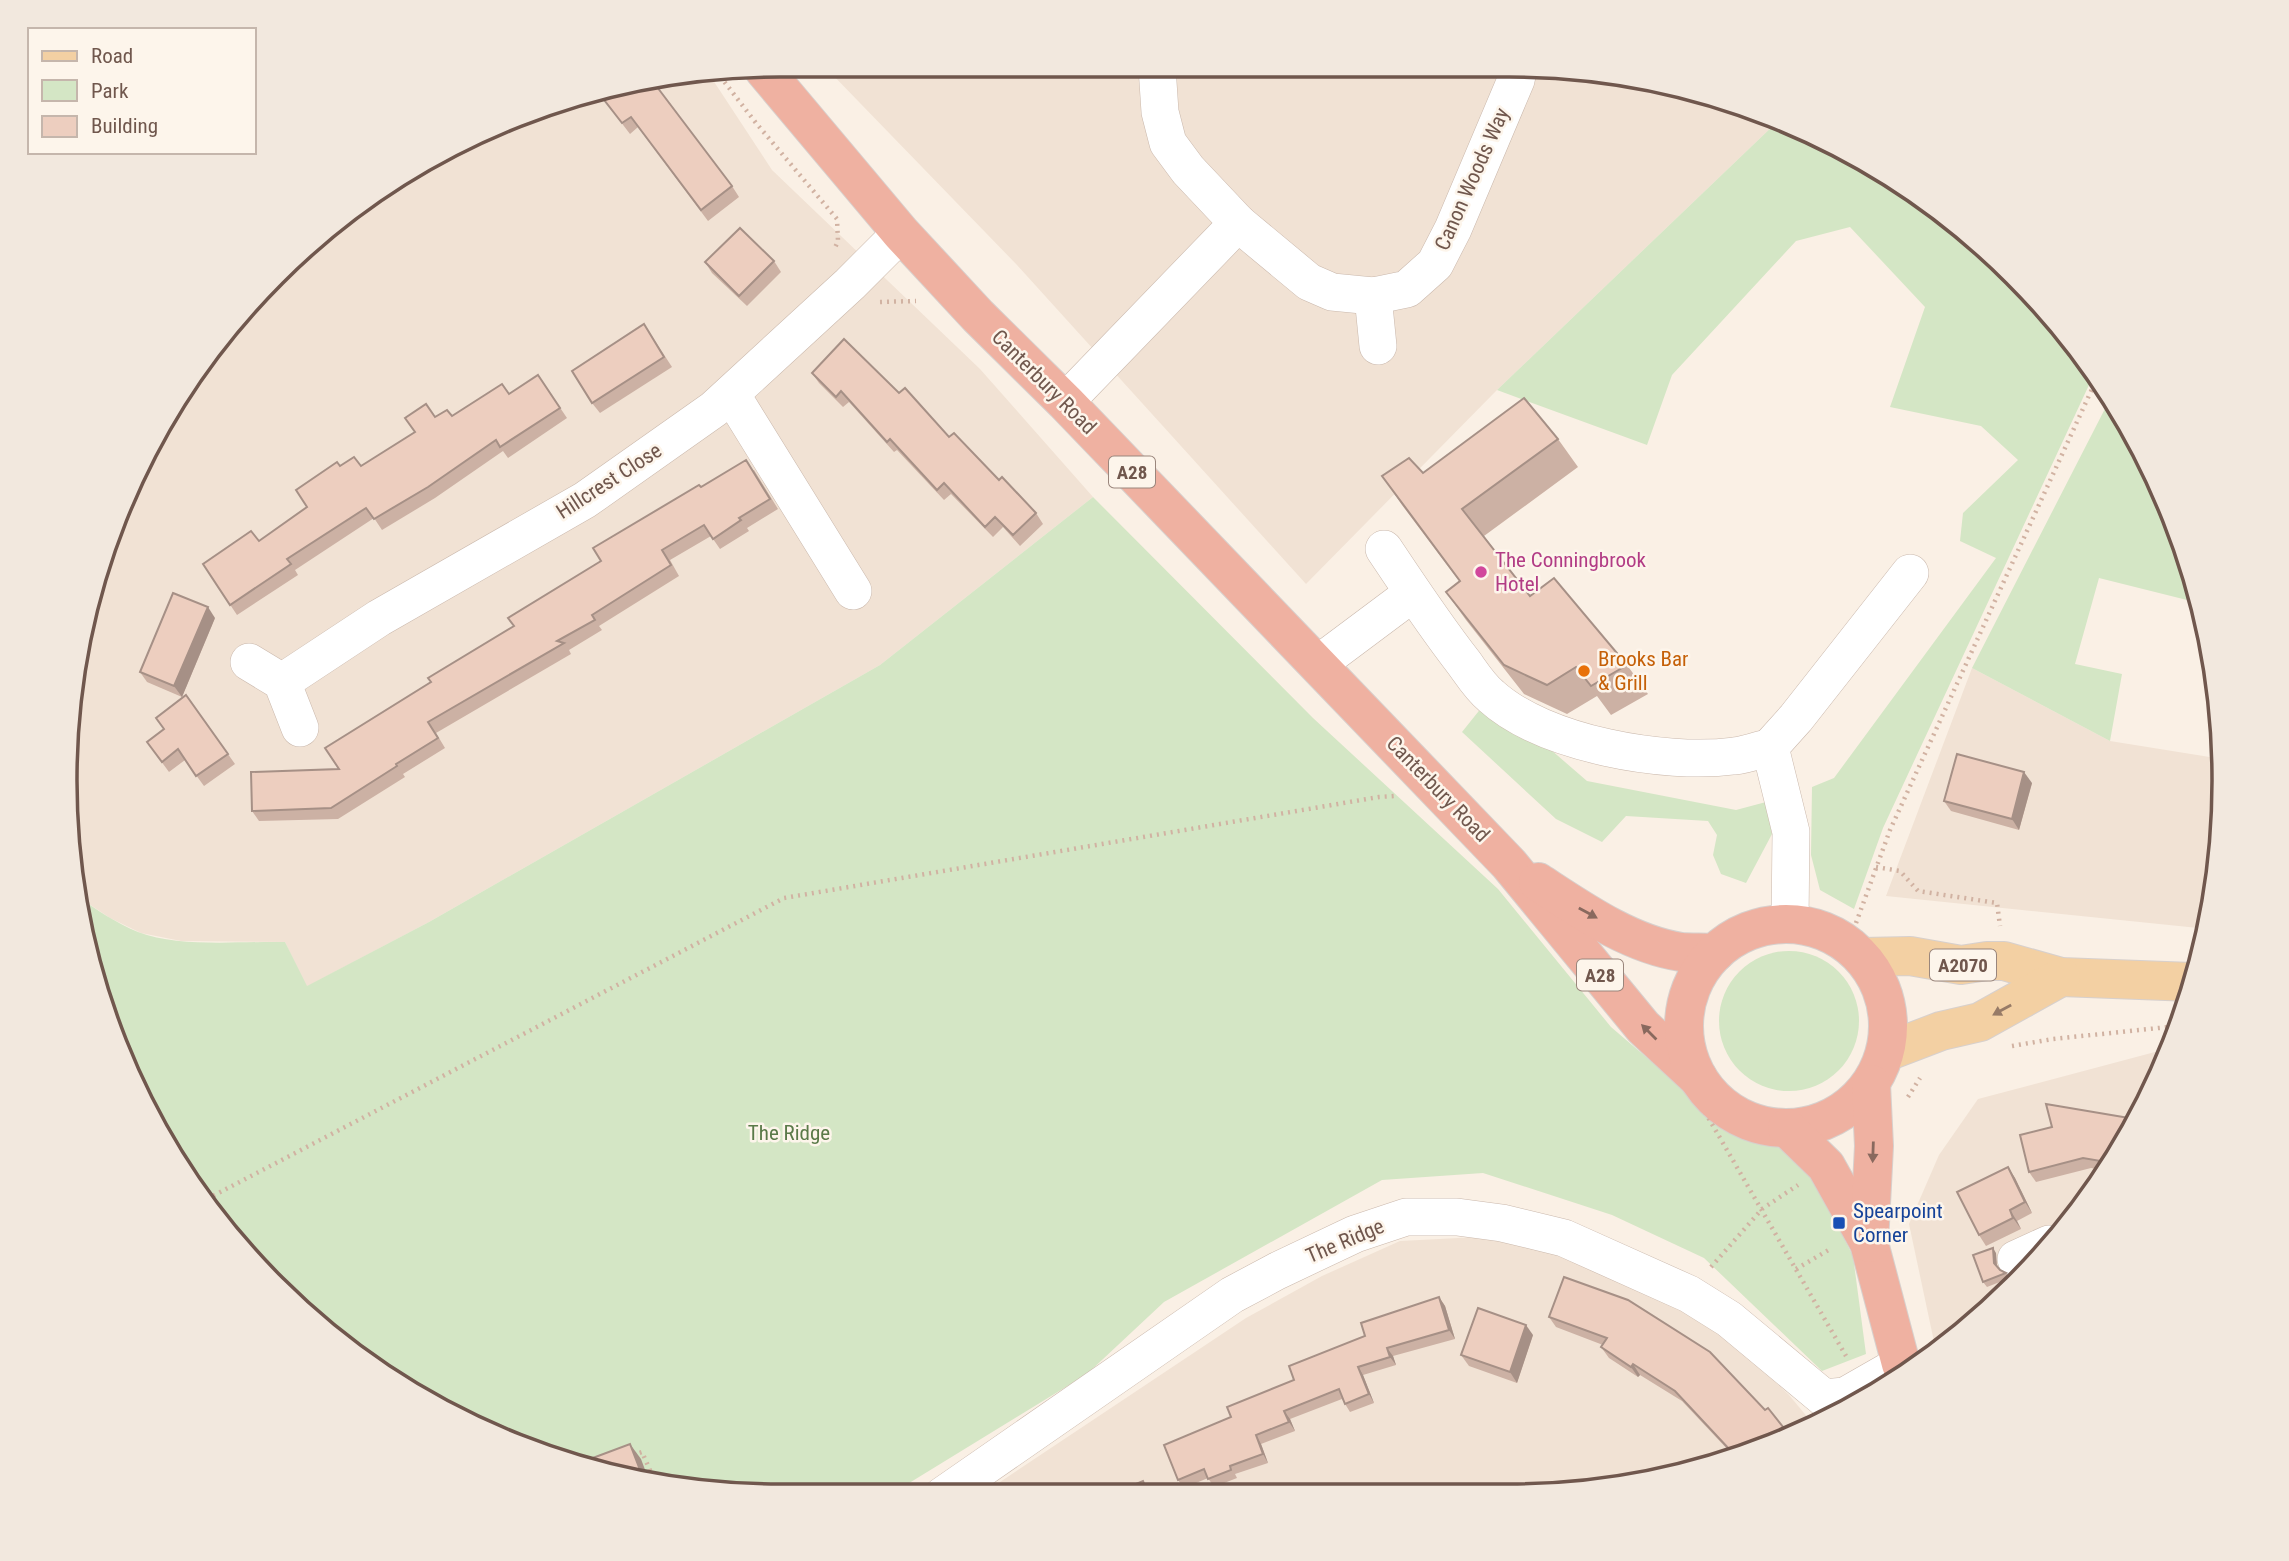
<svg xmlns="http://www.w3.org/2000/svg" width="2289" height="1561" font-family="'Roboto Condensed',sans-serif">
<rect width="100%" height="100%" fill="#faf0e5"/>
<g fill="#f1e2d4">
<polygon points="1509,65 1648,78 1777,122 1497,390 1306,584 1017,265 828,70"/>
<polygon points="687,71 707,71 772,170 980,369 1093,497 880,665 429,922 306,987 285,942 181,941 141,933 110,918 77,896 66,733 79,640 119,507 213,344 308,243 383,186 551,103"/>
<polygon points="1972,668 2110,741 2222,759 2224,780 2208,929 1886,896"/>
<polygon points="2155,1052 2170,1054 2104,1178 2015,1286 1936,1351 1909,1224 1939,1155 1978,1099"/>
<polygon points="1498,1236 1563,1255 1694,1313 1743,1351 1789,1395 1814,1425 1783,1442 1649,1482 1509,1496 979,1496 1246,1318 1322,1276 1400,1241"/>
</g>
<g fill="#d4e6c5">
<polygon points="1777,122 1825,139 1906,186 2014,274 2095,372 1883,828 1854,909 1820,890 1811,855 1812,787 1834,778 1996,558 1960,541 1963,513 2018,460 1981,426 1890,407 1925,307 1850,227 1796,241 1672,375 1647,445 1497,390"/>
<polygon points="2111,397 2170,506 2199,603 2099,578 2075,664 2122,674 2110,741 1972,668"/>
<path d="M1093,497l220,221 185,171 113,138 118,101 74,29 50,99 13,98 -44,17 -118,-113 -92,-43 -129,-42 -101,7 -218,122 -77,72 -199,122h-108l-139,-13 -177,-61 -119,-73 -70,-62 -115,-149 -57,-127 -24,-90 -2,-25c20,14 39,27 61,36 42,16 102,9 147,10l22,44 122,-64 451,-257z"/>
<polygon points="1486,702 1521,724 1587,781 1736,810 1766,802 1772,834 1746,883 1721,874 1713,855 1717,835 1708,821 1626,816 1602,842 1556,819 1462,732"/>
<circle cx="1789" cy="1021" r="70"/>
</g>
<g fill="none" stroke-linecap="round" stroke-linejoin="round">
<g stroke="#cab8ac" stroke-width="38">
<g id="minor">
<polyline points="1157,67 1160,112 1168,143 1188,170 1238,223 1309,282 1332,292 1373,296 1407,289 1435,264 1453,229 1516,80 1519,66"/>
<polyline points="1373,296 1378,346"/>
<polyline points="731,394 853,591"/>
<polyline points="1065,402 1238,223"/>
<path d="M1384,549c26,39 51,77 80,114 8,11 16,24 27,33 53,48 173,69 243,60 12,-1 25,-6 36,-9"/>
<polyline points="249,662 282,682 300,728"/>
<polyline points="1318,664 1413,593"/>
<polyline points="282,682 379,618 585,500 714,409 850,284 901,233"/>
<polyline points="1790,923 1791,832 1770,747 1796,718 1910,573"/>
<polyline points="2016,1259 2049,1244"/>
<polyline points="942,1496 1232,1295 1277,1271 1355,1234 1406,1217 1457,1217 1502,1223 1564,1238 1689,1294 1729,1319 1824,1398 1845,1396 1901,1364"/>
</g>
</g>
<g stroke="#d7d0cd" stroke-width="40">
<g id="major">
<polyline points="1863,957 1910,956 1961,965 1987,961 2004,961 2061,977 2192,982"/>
<polyline points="1886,1052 1941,1031 1980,1022 2061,977"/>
</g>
</g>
<g stroke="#d7d0cd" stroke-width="40">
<g id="highway">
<polyline points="764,70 901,233 978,316 1065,402 1509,864 1643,1027 1698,1078"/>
<path d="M1538,882c43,28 91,62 143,70 11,1 23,0 34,1"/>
<circle cx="1786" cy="1026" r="102"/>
<polyline points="1787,1128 1826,1166 1869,1243 1901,1364 1906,1375"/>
<polyline points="1869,1243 1874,1146 1871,1084"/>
</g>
</g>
<g stroke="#d1b2a2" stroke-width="4.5" stroke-dasharray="2 5" stroke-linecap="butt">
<polyline points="716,71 756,123 837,219 838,241 834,250"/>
<polyline points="880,302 916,301"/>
<polyline points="1876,867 1900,871 1918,891 1997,903 2000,926"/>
<polyline points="1856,923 1890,830 2098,376"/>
<polyline points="2012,1046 2053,1039 2178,1026"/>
<polyline points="1908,1097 1920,1078"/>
<polyline points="1705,1112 1846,1356"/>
<polyline points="207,1199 784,898 1379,797 1394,796"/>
<polyline points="1711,1267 1762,1209 1798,1185"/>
<polyline points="1796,1269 1832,1248"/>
<polyline points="633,1455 642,1452 656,1484"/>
</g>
<use href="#minor" stroke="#fff" stroke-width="37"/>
<use href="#major" stroke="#f3d0a3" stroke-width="38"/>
<use href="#highway" stroke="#efb1a1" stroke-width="38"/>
</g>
<g fill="#ccb1a4">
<polygon points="598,92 732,186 739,197 708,221 638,127 630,134"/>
<polygon points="774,261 781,272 747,306 712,273 705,262"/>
<polygon points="644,324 672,367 600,413 592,403"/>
<polygon points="812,373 899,393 1036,513 1043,524 1020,546 1003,527 993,537 951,494 944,500 897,450 894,452 849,402 843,407 819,383"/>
<polygon points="538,375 567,418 508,458 503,451 435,498 382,530 374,518 295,570 298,575 237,615 203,564 259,541 307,507 340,466 361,466 415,432 436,417 452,416 509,394"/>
<polygon points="1558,439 1578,467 1484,536 1530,596 1627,665 1648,694 1611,715 1597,696 1567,714 1524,694 1466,620 1446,592 1459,581 1402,505 1382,476 1423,473"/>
<polygon points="754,470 778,509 747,528 749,531 720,549 711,536 670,560 679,576 599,626 602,630 569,650 571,654 436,733 445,748 403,774 405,777 338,819 259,821 252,811 339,769 431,682 514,626 701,487"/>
<polygon points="215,618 182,697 147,682 140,672"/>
<polygon points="186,695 235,764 204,786 185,760 169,772 147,742 164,730"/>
<polygon points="2032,783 2019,830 1951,811 1944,801"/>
<polygon points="2135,1119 2108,1171 2091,1168 2036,1182 2029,1172"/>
<polygon points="2008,1167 2015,1178 2032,1213 2017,1221 2021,1229 1986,1246 1979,1235"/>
<polygon points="1996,1253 1997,1267 2000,1270 2006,1273 2010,1278 1987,1287 1983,1282"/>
<polygon points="1564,1277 1765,1410 1730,1452 1682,1401 1640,1375 1638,1377 1609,1358 1601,1347 1603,1345 1556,1327 1549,1317"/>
<polygon points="1439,1297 1445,1306 1455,1339 1393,1356 1396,1365 1363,1375 1374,1403 1350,1412 1342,1399 1290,1419 1295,1431 1261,1444 1268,1463 1235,1474 1237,1478 1214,1487 1208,1478 1184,1488 1178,1480 1231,1417 1294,1380 1365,1336"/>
<polygon points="1533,1335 1517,1383 1469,1366 1461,1355"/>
</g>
<g fill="#a69086">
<polygon points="208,607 215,618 182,697 174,686"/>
<polygon points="2024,772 2032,783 2019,830 2012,819"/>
<polygon points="2008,1167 2015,1178 2032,1213 2025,1202"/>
<polygon points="2010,1210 2017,1221 2021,1229 2013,1218"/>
<polygon points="1993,1248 1996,1253 1997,1268 1994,1263"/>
<polygon points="1439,1297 1445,1306 1455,1339 1449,1330"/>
<polygon points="1526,1325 1533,1335 1517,1383 1510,1372"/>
<polygon points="1387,1348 1393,1356 1396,1365 1390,1357"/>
<polygon points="1633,1364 1640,1375 1638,1377 1631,1367"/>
<polygon points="1358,1367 1363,1375 1374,1403 1369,1394"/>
<polygon points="1284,1411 1290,1419 1295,1431 1289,1422"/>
<polygon points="1256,1435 1261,1444 1268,1463 1263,1454"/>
<polygon points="630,1444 641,1459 650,1483 645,1483"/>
<polygon points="1143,1481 1150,1491 1152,1496 1149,1496"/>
</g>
<g fill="#edcebf" stroke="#a69086" stroke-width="2">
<polygon points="651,79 732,186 701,210 631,117 622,123 598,92"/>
<polygon points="740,228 774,261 739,296 705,262"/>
<polygon points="644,324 664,357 592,403 572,371"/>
<polygon points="844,339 899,393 905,388 949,437 954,433 999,480 1002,477 1036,513 1013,535 995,517 985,527 944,483 937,490 890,439 887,442 841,391 836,397 812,373"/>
<polygon points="538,375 560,408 500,447 496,440 428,487 374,519 366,508 287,559 291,564 230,605 203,564 251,531 259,541 307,507 296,490 337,462 340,466 354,457 361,466 415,432 405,418 426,404 435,417 447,410 452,416 502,384 509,394"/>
<polygon points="1524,398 1558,439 1462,509 1530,596 1554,578 1627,665 1591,686 1576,667 1547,685 1504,665 1446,592 1460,581 1382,476 1409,458 1423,473"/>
<polygon points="746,460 770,499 739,518 741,520 713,539 704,525 662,550 671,565 592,615 595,620 557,641 564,643 428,722 438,738 396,764 397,766 331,808 252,811 251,772 339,769 325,748 431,682 428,678 514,626 508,618 601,561 593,548 699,485 701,487"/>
<polygon points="173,593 208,607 174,686 140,672"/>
<polygon points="186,695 228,754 196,776 178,749 162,762 147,742 164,729 156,718"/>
<polygon points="1957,754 2024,772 2012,819 1944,801"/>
<polygon points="2046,1104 2135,1119 2112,1163 2083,1158 2029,1172 2020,1135 2052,1127"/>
<polygon points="2008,1167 2025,1202 2010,1210 2013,1218 1979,1235 1957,1192"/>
<polygon points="1993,1248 1994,1263 2000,1270 2006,1273 1983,1282 1973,1255"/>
<polygon points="1564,1277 1628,1300 1710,1352 1765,1410 1768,1408 1791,1437 1783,1442 1728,1458 1726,1456 1731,1451 1675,1391 1633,1364 1631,1367 1601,1347 1607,1338 1549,1317"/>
<polygon points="1439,1297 1449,1330 1387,1348 1390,1357 1358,1367 1369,1394 1345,1404 1339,1389 1284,1411 1289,1422 1256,1435 1263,1454 1230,1466 1231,1470 1208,1479 1204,1469 1178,1480 1164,1445 1231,1417 1227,1407 1294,1380 1289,1366 1365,1336 1361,1323"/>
<polygon points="1478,1308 1526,1325 1510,1372 1461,1355"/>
<polygon points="630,1444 645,1483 582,1462"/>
<polygon points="1143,1481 1149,1496 1107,1496"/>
</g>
<defs><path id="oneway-solid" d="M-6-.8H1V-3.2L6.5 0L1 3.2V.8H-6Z" transform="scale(1.75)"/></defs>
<g fill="#89695e">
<use href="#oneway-solid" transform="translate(1588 913) rotate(29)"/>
<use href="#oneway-solid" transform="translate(1649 1032) rotate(-135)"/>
<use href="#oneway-solid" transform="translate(1873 1152) rotate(92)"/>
</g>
<use fill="#977b67" href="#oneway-solid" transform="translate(2002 1010) rotate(151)"/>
<circle fill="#d1479c" stroke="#fdf5eb" stroke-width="2.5" cx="1481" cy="572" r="7"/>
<circle fill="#e8710a" stroke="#fdf5eb" stroke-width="2.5" cx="1584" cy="671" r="7"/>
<rect fill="#1a4fb4" stroke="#fdf5eb" stroke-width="2.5" x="1832" y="1216" width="14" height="14" rx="3.5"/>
<g text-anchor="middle" stroke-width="5" stroke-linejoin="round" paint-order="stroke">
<g fill="#fdf5eb" stroke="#9a867c" stroke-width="2">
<rect x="1109" y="456.5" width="46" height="31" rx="5"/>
<rect x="1930" y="949.5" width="66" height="31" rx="5"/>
<rect x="1577" y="959.5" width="46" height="31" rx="5"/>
</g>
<g font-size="19" font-weight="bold" fill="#70574d">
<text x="1132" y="479">A28</text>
<text x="1963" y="972">A2070</text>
<text x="1600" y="982">A28</text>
</g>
<g font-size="21" fill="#70574d" stroke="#fdf5eb">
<text transform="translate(1472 179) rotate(-66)" y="7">Canon Woods Way</text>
<text transform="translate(1044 382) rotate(45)" y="7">Canterbury Road</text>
<text transform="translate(609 481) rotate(-33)" y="7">Hillcrest Close</text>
<text transform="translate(1438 789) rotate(46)" y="7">Canterbury Road</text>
<text transform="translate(1345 1241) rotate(-23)" y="7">The Ridge</text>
</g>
<g font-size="21" fill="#b23c85" stroke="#fdf5eb" text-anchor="start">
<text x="1495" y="567">The Conningbrook<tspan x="1495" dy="24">Hotel</tspan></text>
</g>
<g font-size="21" fill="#c56008" stroke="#fdf5eb" text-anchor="start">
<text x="1598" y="666">Brooks Bar<tspan x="1598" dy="24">&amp; Grill</tspan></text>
</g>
<g font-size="21" fill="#5a7a49" stroke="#fdf5eb">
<text x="789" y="1140">The Ridge</text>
</g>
<g font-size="21" fill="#164399" stroke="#fdf5eb" text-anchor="start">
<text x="1853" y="1218">Spearpoint<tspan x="1853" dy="24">Corner</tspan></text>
</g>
</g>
<path d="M0 0H2289V1561H0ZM780 77H1509A703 703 0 0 1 2212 780V781A703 703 0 0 1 1509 1484H780A703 703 0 0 1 77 781V780A703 703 0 0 1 780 77Z" fill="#f2e8de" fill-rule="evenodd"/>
<path fill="none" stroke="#70574d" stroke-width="3.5" d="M780 77H1509A703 703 0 0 1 2212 780V781A703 703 0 0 1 1509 1484H780A703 703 0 0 1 77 781V780A703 703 0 0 1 780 77Z"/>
<rect x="28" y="28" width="228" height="126" fill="#fdf5eb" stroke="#c5b6ac" stroke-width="2"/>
<rect x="42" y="51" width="35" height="10" fill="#f3d0a3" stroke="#c5b6ac" stroke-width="2"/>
<text x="91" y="63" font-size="21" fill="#70574d">Road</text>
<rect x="42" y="80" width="35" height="21" fill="#d4e6c5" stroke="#c5b6ac" stroke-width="2"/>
<text x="91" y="98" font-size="21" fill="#70574d">Park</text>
<rect x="42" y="116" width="35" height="21" fill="#edcebf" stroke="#c5b6ac" stroke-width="2"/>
<text x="91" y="133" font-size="21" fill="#70574d">Building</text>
</svg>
